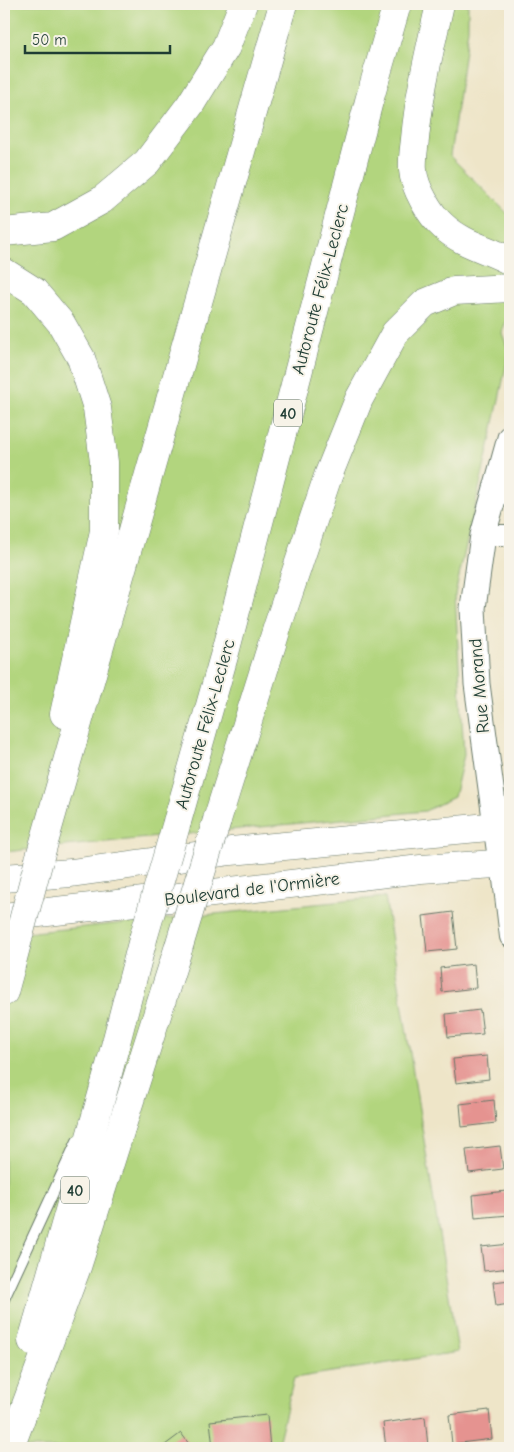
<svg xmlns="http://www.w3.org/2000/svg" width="514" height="1452" font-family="'Comic Neue',sans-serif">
<rect width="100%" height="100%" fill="#f7f3e8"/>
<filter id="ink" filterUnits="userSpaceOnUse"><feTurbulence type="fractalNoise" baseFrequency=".02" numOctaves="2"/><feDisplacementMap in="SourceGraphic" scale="10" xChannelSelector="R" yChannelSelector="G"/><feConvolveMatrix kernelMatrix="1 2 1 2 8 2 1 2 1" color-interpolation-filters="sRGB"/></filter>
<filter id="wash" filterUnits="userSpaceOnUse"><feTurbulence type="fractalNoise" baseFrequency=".0096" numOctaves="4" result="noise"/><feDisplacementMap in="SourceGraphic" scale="20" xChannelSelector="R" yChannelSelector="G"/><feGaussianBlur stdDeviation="1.12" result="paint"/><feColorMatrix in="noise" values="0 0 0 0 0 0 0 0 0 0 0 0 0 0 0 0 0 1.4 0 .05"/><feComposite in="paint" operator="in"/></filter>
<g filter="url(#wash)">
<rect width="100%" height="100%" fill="#eee5c8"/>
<g fill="#b2d57e" stroke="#688959">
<polygon points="4,4 468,4 468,29 450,156 510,216 510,308 502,333 509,352 491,437 455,594 464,755 454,797 425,811 4,852"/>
<polygon points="385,897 458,1352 294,1378 277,1448 4,1448 4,935"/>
</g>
<g id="blocks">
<g fill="#e59390">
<polygon points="453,912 457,949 427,952 423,916"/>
<polygon points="474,964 476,988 442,992 440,968"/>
<polygon points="480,1010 483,1034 448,1037 446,1014"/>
<polygon points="487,1056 489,1079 456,1083 453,1059"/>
<polygon points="494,1100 496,1123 462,1127 460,1104"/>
<polygon points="500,1146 503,1169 469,1173 466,1150"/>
<polygon points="506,1191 509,1215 475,1218 473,1195"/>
<polygon points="510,1244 510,1268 484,1271 481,1247"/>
<polygon points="510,1280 510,1304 496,1306 493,1282"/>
<polygon points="489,1410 492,1439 452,1444 449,1415"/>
<polygon points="267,1415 270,1448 213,1448 210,1421"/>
<polygon points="425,1417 428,1446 386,1448 383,1423"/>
<polygon points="181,1433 192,1448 161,1448"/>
</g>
</g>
</g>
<g filter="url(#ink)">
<use href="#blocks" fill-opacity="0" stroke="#677868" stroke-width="1"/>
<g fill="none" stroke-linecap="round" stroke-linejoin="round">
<g stroke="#677868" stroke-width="12">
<polyline id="service" points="4,1299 77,1141"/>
</g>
<g stroke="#677868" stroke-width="22">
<g id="minor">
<polyline points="483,535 510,535"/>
<polyline points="501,863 510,937"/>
</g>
</g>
<g stroke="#677868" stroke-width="27">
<polyline id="tertiary" points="501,863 477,684 473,608 483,535 510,438"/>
</g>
<g stroke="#677868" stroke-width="29">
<g id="secondary">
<polyline points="4,878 71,873 231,851 510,825"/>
<polyline points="4,917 421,869 510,863"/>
</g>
</g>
<g stroke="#677868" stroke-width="29">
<g id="motorway">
<path d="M440,4c-10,45 -21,90 -25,135 -1,10 -3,21 -2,31 1,17 17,45 30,56 19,18 45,23 67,35"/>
<polyline points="4,232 53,227 102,200 147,162 190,105 226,47 243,4"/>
<polyline points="4,272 34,291 61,323 81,358 97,408 104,462 104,531 64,714"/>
<polyline points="217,820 278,625 328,476 359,399 395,333 425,303 454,291 510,288"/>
<polyline points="177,822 226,649 369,101 397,4"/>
<polyline points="39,860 283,4"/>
<polyline points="4,992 11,966"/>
<polyline points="32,1341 107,1077 143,939"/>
<polyline points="10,1448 77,1267 179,946"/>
</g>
</g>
<use href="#service" stroke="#fff" stroke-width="10"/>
<use href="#minor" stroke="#fff" stroke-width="20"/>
<use href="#tertiary" stroke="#fff" stroke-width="25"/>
<use href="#secondary" stroke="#fff" stroke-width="28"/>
<use href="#motorway" stroke="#fff" stroke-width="28"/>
<g stroke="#677868" stroke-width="29" stroke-linecap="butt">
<g id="motorway-bridge">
<polyline points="143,939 177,822"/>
<polyline points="179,946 217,820"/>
<polyline points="11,966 39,860"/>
</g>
</g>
<use href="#motorway-bridge" stroke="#fff" stroke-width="28"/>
</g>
</g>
<g text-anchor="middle" stroke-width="4" stroke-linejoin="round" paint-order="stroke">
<g fill="#f7f3e8" stroke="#60746a" stroke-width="1">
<rect x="274" y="399.5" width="28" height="27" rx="4"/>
<rect x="61" y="1176.5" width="28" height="27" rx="4"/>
</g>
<g font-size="16" font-weight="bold" fill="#1f3d34">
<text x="288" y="419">40</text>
<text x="75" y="1196">40</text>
</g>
<g font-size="18" fill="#1f3d34" stroke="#f7f3e8">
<text transform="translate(320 289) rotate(-75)" y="6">Autoroute Félix-Leclerc</text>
<text transform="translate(479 686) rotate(-95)" y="6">Rue Morand</text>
<text transform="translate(205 724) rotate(-74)" y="6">Autoroute Félix-Leclerc</text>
<text transform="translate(252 889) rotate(-7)" y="6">Boulevard de l'Ormière</text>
</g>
</g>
<rect width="514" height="1452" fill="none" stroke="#f7f3e8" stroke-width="20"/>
<path d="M25 45v8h145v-8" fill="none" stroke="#1f3d34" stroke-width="2.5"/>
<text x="32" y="45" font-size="15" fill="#1f3d34" stroke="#f7f3e8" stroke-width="4" paint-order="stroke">50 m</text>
</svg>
